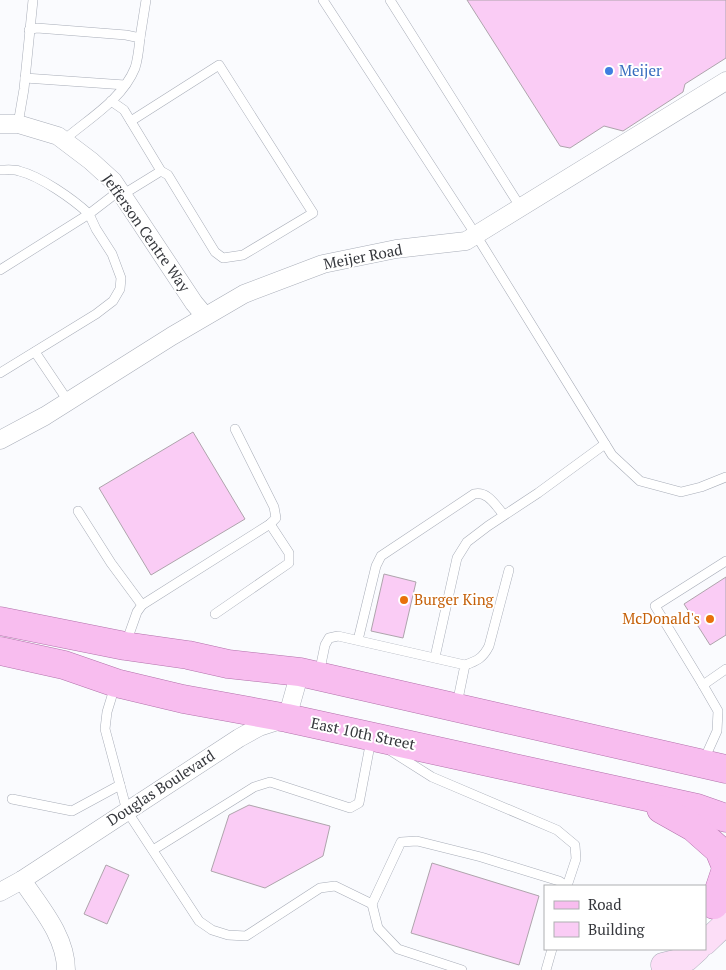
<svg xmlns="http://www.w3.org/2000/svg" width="726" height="970" font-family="'PT Serif',serif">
<rect width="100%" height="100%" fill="#fafbfe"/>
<g fill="#faccf5" stroke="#aea4ac">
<polygon points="467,0 726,0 726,58 685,84 683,92 623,131 604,126 570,148 560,146"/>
<polygon points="193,432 245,519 151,575 99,488"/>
<polygon points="384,574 416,582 403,638 371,631"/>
<polygon points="726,577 726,635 710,645 684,604"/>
<polygon points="249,805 330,826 323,856 265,888 211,871 229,815"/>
<polygon points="432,863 539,896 519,965 411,933"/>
<polygon points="106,865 129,875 107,924 84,914"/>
</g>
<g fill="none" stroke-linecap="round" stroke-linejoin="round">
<g stroke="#a8adb8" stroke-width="10">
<g id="lane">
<polyline points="323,0 476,235 612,455 640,481 681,492 701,487 726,477"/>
<polyline points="390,0 521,208"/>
<path d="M29,30l8,-2 89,7 14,3c-1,10 -2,21 -5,30 -13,32 -47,51 -71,72"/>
<polyline points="140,38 146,0"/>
<polyline points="25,78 125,85"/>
<polyline points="111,101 124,110 161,171 122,195"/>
<polyline points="131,121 219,65 313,213 243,255 223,258 215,252 168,175 161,171"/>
<polyline points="18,124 24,89 33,0"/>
<path d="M0,170c6,0 14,-1 19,1 21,5 54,28 70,43l-89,56"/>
<polyline points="35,352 68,401"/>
<polyline points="0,373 96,314 113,301 120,289 121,278 112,254 96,229 89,214 119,191"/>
<polyline points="78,511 111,563 142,605"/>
<polyline points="215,614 289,563 289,553 270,524"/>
<path d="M358,640l18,-74 5,-10 93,-62c14,-3 21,11 30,21"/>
<polyline points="126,643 137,612 142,605 270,524 276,518 274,507 235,429"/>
<polyline points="435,657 457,558 467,542 488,526 538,493 605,444"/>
<path d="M465,665c12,-4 18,-7 24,-19l20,-76"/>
<polyline points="319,674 325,645 329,638 338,636 465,665 457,704"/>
<polyline points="703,685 655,606 726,561"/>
<polyline points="115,686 107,712 105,729 127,811 199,921 212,930 228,935 246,936 320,888 335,886 372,904 401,842 417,841 481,857 559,881 567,886"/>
<polyline points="391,751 432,777 557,830 575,845 576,859 567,886"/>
<polyline points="703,762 717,731 718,711 703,685 726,669"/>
<polyline points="12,799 72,811 120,785"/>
<polyline points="153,850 254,787 270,782 350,808 359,803 371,740"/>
<polyline points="372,904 378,928 398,949 462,970"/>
<polyline points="546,970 552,949"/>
</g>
</g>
<g stroke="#a8adb8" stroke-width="19">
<g id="street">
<polyline points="0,124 18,124 58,136 91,161 113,181 194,303 205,316"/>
<polyline points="0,440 45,416 172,336 244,294 323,264 396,249 466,241 726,81"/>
<path d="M22,880c18,27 44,56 44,90"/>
<polyline points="0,892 22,880 239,738 259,727 287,718 300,672"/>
</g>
</g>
<g stroke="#a8adb8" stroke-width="25">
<g id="secondary">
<polyline points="705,943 726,923"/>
<polyline points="663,965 687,959 698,949"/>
</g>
</g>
<g stroke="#b172aa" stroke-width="29">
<g id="primary">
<polyline points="0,621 125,646 188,655 228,664 300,672 726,769"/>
<polyline points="0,651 64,665 116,683 183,699 287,718 697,808 726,818"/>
<polyline points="661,809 693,827 719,850 726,867"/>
<polyline points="714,905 726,869"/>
</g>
</g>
<use href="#lane" stroke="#fff" stroke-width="9"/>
<use href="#street" stroke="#fff" stroke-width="18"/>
<use href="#secondary" stroke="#fcdef7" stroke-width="24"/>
<use href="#primary" stroke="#f8bdef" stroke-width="28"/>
</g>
<circle fill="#3f7fe0" stroke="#fff" stroke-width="2" cx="609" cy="71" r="5"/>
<g fill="#e8710a" stroke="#fff" stroke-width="2">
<circle cx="404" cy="600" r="5"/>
<circle cx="710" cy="619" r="5"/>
</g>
<g text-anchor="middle" stroke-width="4" stroke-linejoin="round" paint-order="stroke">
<g font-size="15" fill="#366cbe" stroke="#fff" text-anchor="start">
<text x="619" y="76">Meijer</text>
</g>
<g font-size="15" fill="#35373c" stroke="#fff">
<text transform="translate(146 233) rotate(55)" y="5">Jefferson Centre Way</text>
<text transform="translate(363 257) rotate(-11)" y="5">Meijer Road</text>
<text transform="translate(363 734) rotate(12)" y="5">East 10th Street</text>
<text transform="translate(161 788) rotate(-33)" y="5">Douglas Boulevard</text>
</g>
<g font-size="15" fill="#c56008" stroke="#fff" text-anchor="start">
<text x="414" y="605">Burger King</text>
<text x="700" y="624" text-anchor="end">McDonald's</text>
</g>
</g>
<rect x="544" y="885" width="162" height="65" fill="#ffffff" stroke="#aeafb1"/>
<rect x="554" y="901" width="25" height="8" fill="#f8bdef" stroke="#aeafb1"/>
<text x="588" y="910" font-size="15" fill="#35373c">Road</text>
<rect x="554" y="922" width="25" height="15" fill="#faccf5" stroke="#aeafb1"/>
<text x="588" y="935" font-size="15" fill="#35373c">Building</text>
</svg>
